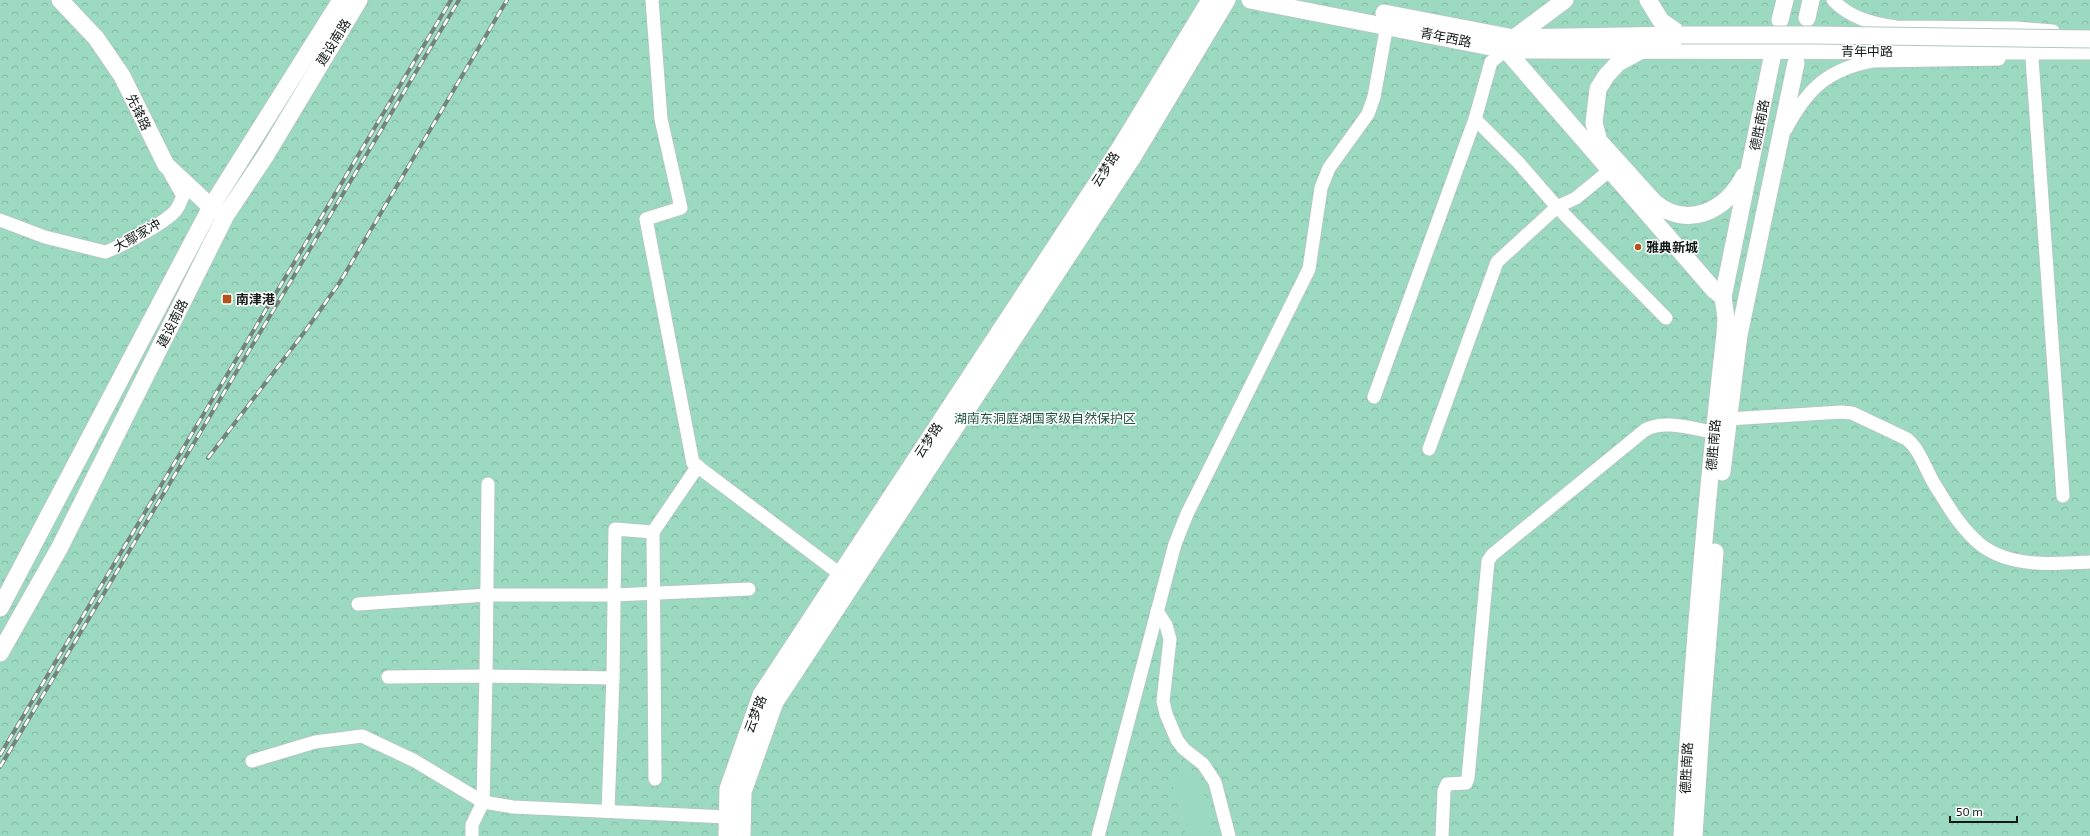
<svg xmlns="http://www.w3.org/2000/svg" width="2090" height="836" font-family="'Exo 2','Noto Sans SC',sans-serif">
<defs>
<pattern id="park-crowns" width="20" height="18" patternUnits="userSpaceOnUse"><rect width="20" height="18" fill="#9bdac1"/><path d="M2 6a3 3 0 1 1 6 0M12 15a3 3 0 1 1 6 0" fill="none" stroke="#84baa5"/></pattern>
</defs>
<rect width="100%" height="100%" fill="#dff9ed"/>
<rect fill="url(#park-crowns)" x="0" y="0" width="2090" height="836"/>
<polygon fill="#9bdac1" points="1184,775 1194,775 1200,780 1214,836 1186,836 1173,786"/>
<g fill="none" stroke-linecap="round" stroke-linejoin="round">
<g stroke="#b0c9be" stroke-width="15">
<g id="minor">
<polyline points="652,0 661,119 681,208 646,219 693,463 840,574"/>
<path d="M1833,0c17,18 40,24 63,27l120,1 37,3"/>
<polyline points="2032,58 2063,496"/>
<polyline points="1475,119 1518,162 1557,207 1666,318"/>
<path d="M1786,129c21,-40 42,-60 87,-68l126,-2"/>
<path d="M0,220l45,17 60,15c15,-5 62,-30 71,-42 3,-4 5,-9 7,-14l-13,-23"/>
<polyline points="1374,397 1475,119 1491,62 1506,50"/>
<path d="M1728,419l113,-7 11,1 55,26c14,12 18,30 28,46 13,21 26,44 46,60 30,23 74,19 109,17"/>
<polyline points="1429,449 1497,262 1557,207 1576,198 1609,171"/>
<polyline points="653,532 655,779"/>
<polyline points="358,604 487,595 614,595 749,589"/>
<polyline points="1157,611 1166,625 1170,639 1163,701 1166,714 1177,740 1184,749 1203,764 1215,782 1229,836"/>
<polyline points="388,677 486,676 613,678"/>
<polyline points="252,761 315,742 362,736 415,761 483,802 513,807 727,817"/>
<polyline points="608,811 613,678 615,529 653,532 698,466"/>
<polyline points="472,836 472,825 483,802 486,676 488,484"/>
<polyline points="1098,836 1175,544 1187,514 1309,269 1321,188 1329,168 1368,114 1374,97 1387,25"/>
<path d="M1442,836l2,-45 3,-7 19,-1 2,-5 20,-217 4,-6 153,-125c19,-11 48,-1 69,2"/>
</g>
</g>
<g stroke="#b0c9be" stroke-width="19">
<g id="major">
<polyline points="60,0 96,38 122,76 166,165 211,207 220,212"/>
<polyline points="1250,0 1506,50 2090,51"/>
<polyline points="1648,0 1661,21 1681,35"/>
<polyline points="1384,13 1514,38 1681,35"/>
<polyline points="1807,18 1811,0"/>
<polyline points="1780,20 1785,0"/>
<polyline points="1514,38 1565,0"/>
<polyline points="1506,50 1714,290 1723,297"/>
<path d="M1640,51l-22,12 -12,13 -8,13 -4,34 5,18 55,61c33,28 72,9 90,-26"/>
<polyline points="1722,472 1739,335 1796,63"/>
<polyline points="0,608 211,207 341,0"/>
<polyline points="0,653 60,547 226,215 266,155 359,0"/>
<polyline points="727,836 728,789 761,695 1120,148 1210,0"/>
<polyline points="742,836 743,792 775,702 1134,155 1227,0"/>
<path d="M1682,836c10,-168 24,-336 43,-502l1,-16 -3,-21 49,-239"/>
<polyline points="1694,836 1702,713 1715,552"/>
</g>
</g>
<use href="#minor" stroke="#fff" stroke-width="13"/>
<use href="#major" stroke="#fff" stroke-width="17"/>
<g stroke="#73847c" stroke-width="4">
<g id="rail">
<polyline points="208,458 306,330 340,282 507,0"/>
<polyline points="0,755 451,0"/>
<polyline points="0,767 459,0"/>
</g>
</g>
<use href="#rail" stroke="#fff" stroke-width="2.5" stroke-dasharray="8" stroke-linecap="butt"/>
<g stroke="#b0c9be" stroke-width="19" stroke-linecap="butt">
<polyline id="major-bridge" points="1681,35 1814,35 2090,39"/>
</g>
<use href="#major-bridge" stroke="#fff" stroke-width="17"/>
</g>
<g fill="#b55219" stroke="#fff" stroke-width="1.5">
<circle cx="1638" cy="247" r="4"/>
<rect x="222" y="294" width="10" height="10" rx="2"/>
</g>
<g text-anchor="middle" stroke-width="3" stroke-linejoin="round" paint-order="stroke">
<g font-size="13" fill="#121b17" stroke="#fff">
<text transform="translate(1446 37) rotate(11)" y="5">青年西路</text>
<text transform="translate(333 42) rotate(-58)" y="5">建设南路</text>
<text x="1867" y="56">青年中路</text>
<text transform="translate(139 112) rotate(64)" y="5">先锋路</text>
<text transform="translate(1759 125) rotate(-79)" y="5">德胜南路</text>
<text transform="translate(1105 169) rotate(-57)" y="5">云梦路</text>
<text transform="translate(137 235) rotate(-30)" y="5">大鄢家冲</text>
<text transform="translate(172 323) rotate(-63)" y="5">建设南路</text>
<text transform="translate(928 440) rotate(-57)" y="5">云梦路</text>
<text transform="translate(1713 445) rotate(-85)" y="5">德胜南路</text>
<text transform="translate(755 714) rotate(-69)" y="5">云梦路</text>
<text transform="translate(1686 768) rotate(-87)" y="5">德胜南路</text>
</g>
<g font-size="13" font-weight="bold" fill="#121b17" stroke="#fff" text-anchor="start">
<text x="1646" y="252">雅典新城</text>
<text x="236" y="304">南津港</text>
</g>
<g font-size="13" fill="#1f5441" stroke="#fff">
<text x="1045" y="423">湖南东洞庭湖国家级自然保护区</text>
</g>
</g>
<path d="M1950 816v6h67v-6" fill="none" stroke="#121b17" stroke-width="2"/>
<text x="1956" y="816" font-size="12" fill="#121b17" stroke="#ffffff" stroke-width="3" paint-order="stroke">50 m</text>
</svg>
